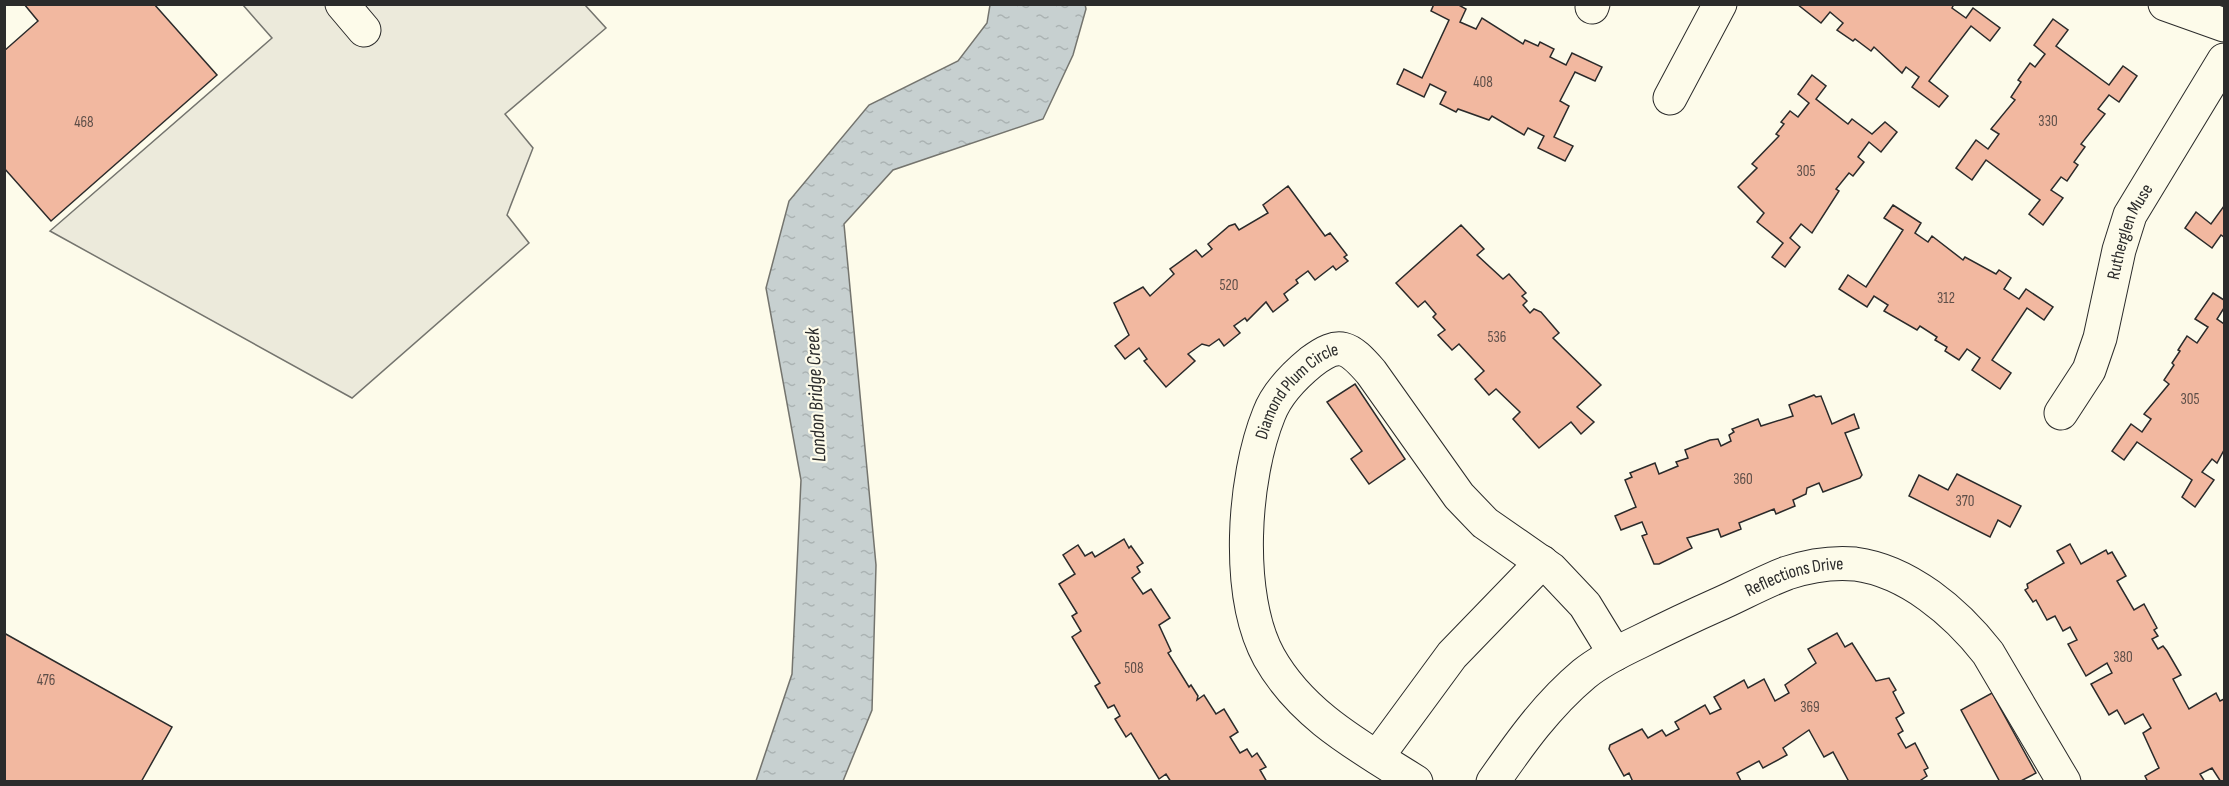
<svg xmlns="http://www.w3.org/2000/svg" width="2229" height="786" font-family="'Sofia Sans Condensed',sans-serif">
<defs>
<pattern id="water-ripples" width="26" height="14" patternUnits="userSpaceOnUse" patternTransform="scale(1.5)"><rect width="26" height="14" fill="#c7d0d0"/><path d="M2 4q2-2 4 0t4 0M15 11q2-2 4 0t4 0" fill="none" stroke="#abb3b3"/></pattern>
</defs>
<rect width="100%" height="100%" fill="#fdfbea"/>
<polygon fill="#eceadb" stroke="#74746e" stroke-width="1.5" points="243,5 585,5 606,28 505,114 533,148 507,215 529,243 352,398 50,231 272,38"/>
<polygon fill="url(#water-ripples)" stroke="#74746e" stroke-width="1.5" points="990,5 1085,4 1086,9 1073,55 1043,119 893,170 844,224 876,565 872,710 843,781 756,781 792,674 801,480 766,288 789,201 869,105 958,61 987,23"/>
<g fill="#f2b8a0" stroke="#2b2b2b" stroke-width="1.5">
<polygon points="24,4 154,4 217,75 51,221 4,168 4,51 38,21"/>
<polygon points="1434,4 1457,4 1466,9 1460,22 1476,29 1482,18 1523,44 1525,40 1538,46 1540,42 1554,49 1550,57 1566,65 1572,53 1602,67 1595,81 1575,72 1560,101 1569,106 1554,137 1573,146 1565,161 1538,148 1544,136 1528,128 1524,135 1492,116 1489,120 1458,109 1456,112 1440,104 1446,92 1430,84 1424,97 1397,84 1404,69 1422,78 1449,20 1431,11"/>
<polygon points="1797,4 1954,4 1952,8 1966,18 1973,8 2000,28 1990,41 1971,26 1929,81 1948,96 1939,107 1912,87 1919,77 1906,67 1902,73 1874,47 1871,51 1855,39 1853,41 1837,30 1843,23 1830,12 1821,23"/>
<polygon points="2053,19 2068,30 2056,46 2109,85 2123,66 2137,76 2119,102 2109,95 2098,109 2105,114 2081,144 2085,147 2074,162 2078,165 2067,181 2061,177 2051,190 2063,198 2043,225 2029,214 2040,200 1986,160 1972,180 1956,168 1976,140 1988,149 1999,134 1991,129 2015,100 2011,97 2021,82 2018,80 2030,63 2035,67 2045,54 2034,45"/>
<polygon points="1812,75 1826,86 1816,99 1848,124 1852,119 1872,134 1885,122 1897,132 1881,152 1869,142 1858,157 1864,162 1853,176 1849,173 1836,189 1839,191 1812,233 1801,224 1790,238 1800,247 1785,267 1772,257 1783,243 1757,222 1764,213 1738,187 1757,168 1752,164 1779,136 1776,134 1784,124 1781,122 1790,111 1798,117 1809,103 1798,94"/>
<polygon points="1288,186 1325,236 1330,233 1347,255 1344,257 1348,261 1336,270 1333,266 1315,280 1308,271 1296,280 1298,283 1284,294 1288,300 1273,312 1266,302 1247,321 1245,318 1234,326 1240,333 1224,346 1219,339 1209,346 1202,344 1188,354 1195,361 1166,387 1144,361 1147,359 1139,348 1125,359 1115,346 1129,335 1114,303 1143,287 1150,296 1174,274 1170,269 1196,250 1202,257 1212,249 1208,244 1229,226 1235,224 1239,230 1268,213 1263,205"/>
<polygon points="1893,205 1921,223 1915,233 1928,242 1932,236 1963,260 1965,257 1996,274 1999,270 2011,278 2004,289 2019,299 2026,289 2053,307 2044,320 2027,308 1992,360 2011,373 2000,389 1972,370 1980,358 1967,349 1959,360 1945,351 1947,347 1935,340 1937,337 1920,326 1917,330 1884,311 1888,305 1874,296 1867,307 1839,289 1848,275 1866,287 1903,230 1884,218"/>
<polygon points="2224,206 2224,237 2221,235 2212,248 2185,228 2196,212 2211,224"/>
<polygon points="1461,225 1484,249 1477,255 1503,279 1509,274 1526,293 1522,296 1527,301 1523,305 1530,313 1534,309 1541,312 1559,333 1553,338 1601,385 1577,407 1594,422 1581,434 1571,422 1539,448 1513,419 1520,412 1496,389 1489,395 1475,379 1484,371 1459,344 1452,350 1438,335 1445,330 1433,317 1436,314 1425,301 1418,307 1396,283"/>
<polygon points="2213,293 2224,300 2224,308 2217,319 2224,324 2224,450 2217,463 2212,459 2202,472 2214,480 2195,507 2182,497 2192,480 2137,442 2124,460 2112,451 2131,424 2142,432 2151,419 2144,414 2169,384 2164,380 2174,365 2172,363 2180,351 2178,350 2187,336 2197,343 2208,327 2195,319"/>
<polygon points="1355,384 1405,459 1369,484 1351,459 1362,451 1327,402"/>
<polygon points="1814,395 1816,397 1821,396 1832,424 1854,414 1859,428 1845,433 1862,475 1860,478 1823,492 1819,483 1807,488 1806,494 1793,500 1795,506 1776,514 1774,509 1739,523 1741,529 1721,537 1718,529 1687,538 1692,548 1659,564 1654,564 1642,536 1647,534 1642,522 1621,530 1615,516 1636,507 1625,480 1632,477 1630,473 1655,463 1659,474 1678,466 1676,462 1688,458 1685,450 1710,440 1718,439 1721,446 1731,441 1729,435 1734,432 1732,429 1758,419 1761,426 1793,416 1789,405"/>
<polygon points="1957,474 2021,506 2010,527 1998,520 1990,537 1909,496 1919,475 1948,490"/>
<polygon points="1124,539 1129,548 1131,546 1143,563 1137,567 1140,572 1132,578 1143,594 1151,589 1170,618 1159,625 1171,651 1168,653 1189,687 1191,685 1198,696 1197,700 1204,695 1216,714 1224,709 1238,732 1230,737 1240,753 1247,749 1252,757 1257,753 1266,767 1260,770 1267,782 1171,782 1166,774 1159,779 1131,733 1126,737 1115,719 1120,716 1114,705 1108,708 1095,686 1100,683 1072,637 1081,631 1072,616 1077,613 1059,584 1075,574 1063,555 1078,545 1085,556 1092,552 1095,557"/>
<polygon points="2070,544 2081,564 2106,550 2108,554 2112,552 2126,576 2117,581 2134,610 2144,604 2157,628 2154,630 2158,636 2152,639 2158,649 2163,646 2167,651 2181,675 2173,679 2189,709 2216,693 2220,701 2224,699 2224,782 2221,782 2212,768 2200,774 2205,782 2148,782 2145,776 2159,768 2143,733 2151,728 2143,714 2125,724 2117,710 2109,715 2091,684 2112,673 2107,663 2086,676 2068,644 2077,640 2070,627 2063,631 2055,616 2047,620 2036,600 2033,602 2025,590 2028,588 2027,584 2064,563 2057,551"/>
<polygon points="4,633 172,727 141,782 4,782"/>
<polygon points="1837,633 1845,647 1852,643 1876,681 1889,678 1896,690 1893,692 1904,713 1896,718 1903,731 1898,734 1906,748 1915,743 1928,768 1924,770 1927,776 1918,782 1845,782 1848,780 1833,752 1824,757 1809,730 1783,748 1787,755 1763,768 1759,761 1737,773 1741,781 1739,782 1633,782 1629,773 1624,776 1609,749 1610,745 1642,729 1648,738 1662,730 1666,736 1679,729 1675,722 1705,705 1710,714 1721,709 1714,697 1744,680 1748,688 1764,679 1775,701 1789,693 1785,685 1816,663 1808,649"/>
<polygon points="1992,693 2036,773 2019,782 2000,782 1961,710"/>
</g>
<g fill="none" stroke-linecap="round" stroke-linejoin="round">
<g stroke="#2b2b2b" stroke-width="35">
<g id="minor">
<polyline points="342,4 364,30"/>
<polyline points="2165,4 2224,25"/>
<polyline points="1592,7 1593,4"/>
<polyline points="1670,98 1720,4"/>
<path id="s1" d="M2061,413l28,-43 11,-32 19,-88 11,-35 94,-155"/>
<polyline points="1377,757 1452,655 1542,562"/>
<path id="s2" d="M1416,782c-55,-35 -114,-66 -147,-125 -34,-62 -26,-179 0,-243 8,-21 25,-38 42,-52 29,-22 38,-15 60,10l88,124 26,27 66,46 34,36 30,49"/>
<path id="s3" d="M1493,782c27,-39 54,-77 91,-108 16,-13 36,-23 55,-32 26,-13 51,-25 78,-37 23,-10 46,-23 70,-32 21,-7 45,-11 68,-9 53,7 101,48 133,89l76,129"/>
</g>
</g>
<use href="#minor" stroke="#fdfbea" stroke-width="33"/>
</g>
<g text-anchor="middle" stroke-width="4.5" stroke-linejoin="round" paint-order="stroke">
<g font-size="15" fill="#5d4e48">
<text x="1483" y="87">408</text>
<text x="2048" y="126">330</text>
<text x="84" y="127">468</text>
<text x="1806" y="176">305</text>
<text x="1229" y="290">520</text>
<text x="1946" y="303">312</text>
<text x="1497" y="342">536</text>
<text x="2190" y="404">305</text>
<text x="1743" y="484">360</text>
<text x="1965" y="506">370</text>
<text x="2123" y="662">380</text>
<text x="1134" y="673">508</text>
<text x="46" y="685">476</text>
<text x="1810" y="712">369</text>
</g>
<g font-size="18" fill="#2b2b2b" stroke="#fdfbea">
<text dy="6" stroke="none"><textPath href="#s1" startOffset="196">Rutherglen Muse</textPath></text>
<text dy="6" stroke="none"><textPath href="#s2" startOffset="480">Diamond Plum Circle</textPath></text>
<text dy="6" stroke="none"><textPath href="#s3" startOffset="375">Reflections Drive</textPath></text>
</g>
<g font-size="20" font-style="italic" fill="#2b2b2b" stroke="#fdfbea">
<text transform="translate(815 395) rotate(-93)" y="7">London Bridge Creek</text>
</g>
</g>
<rect width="2229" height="786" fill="none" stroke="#2b2b2b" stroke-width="12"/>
</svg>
